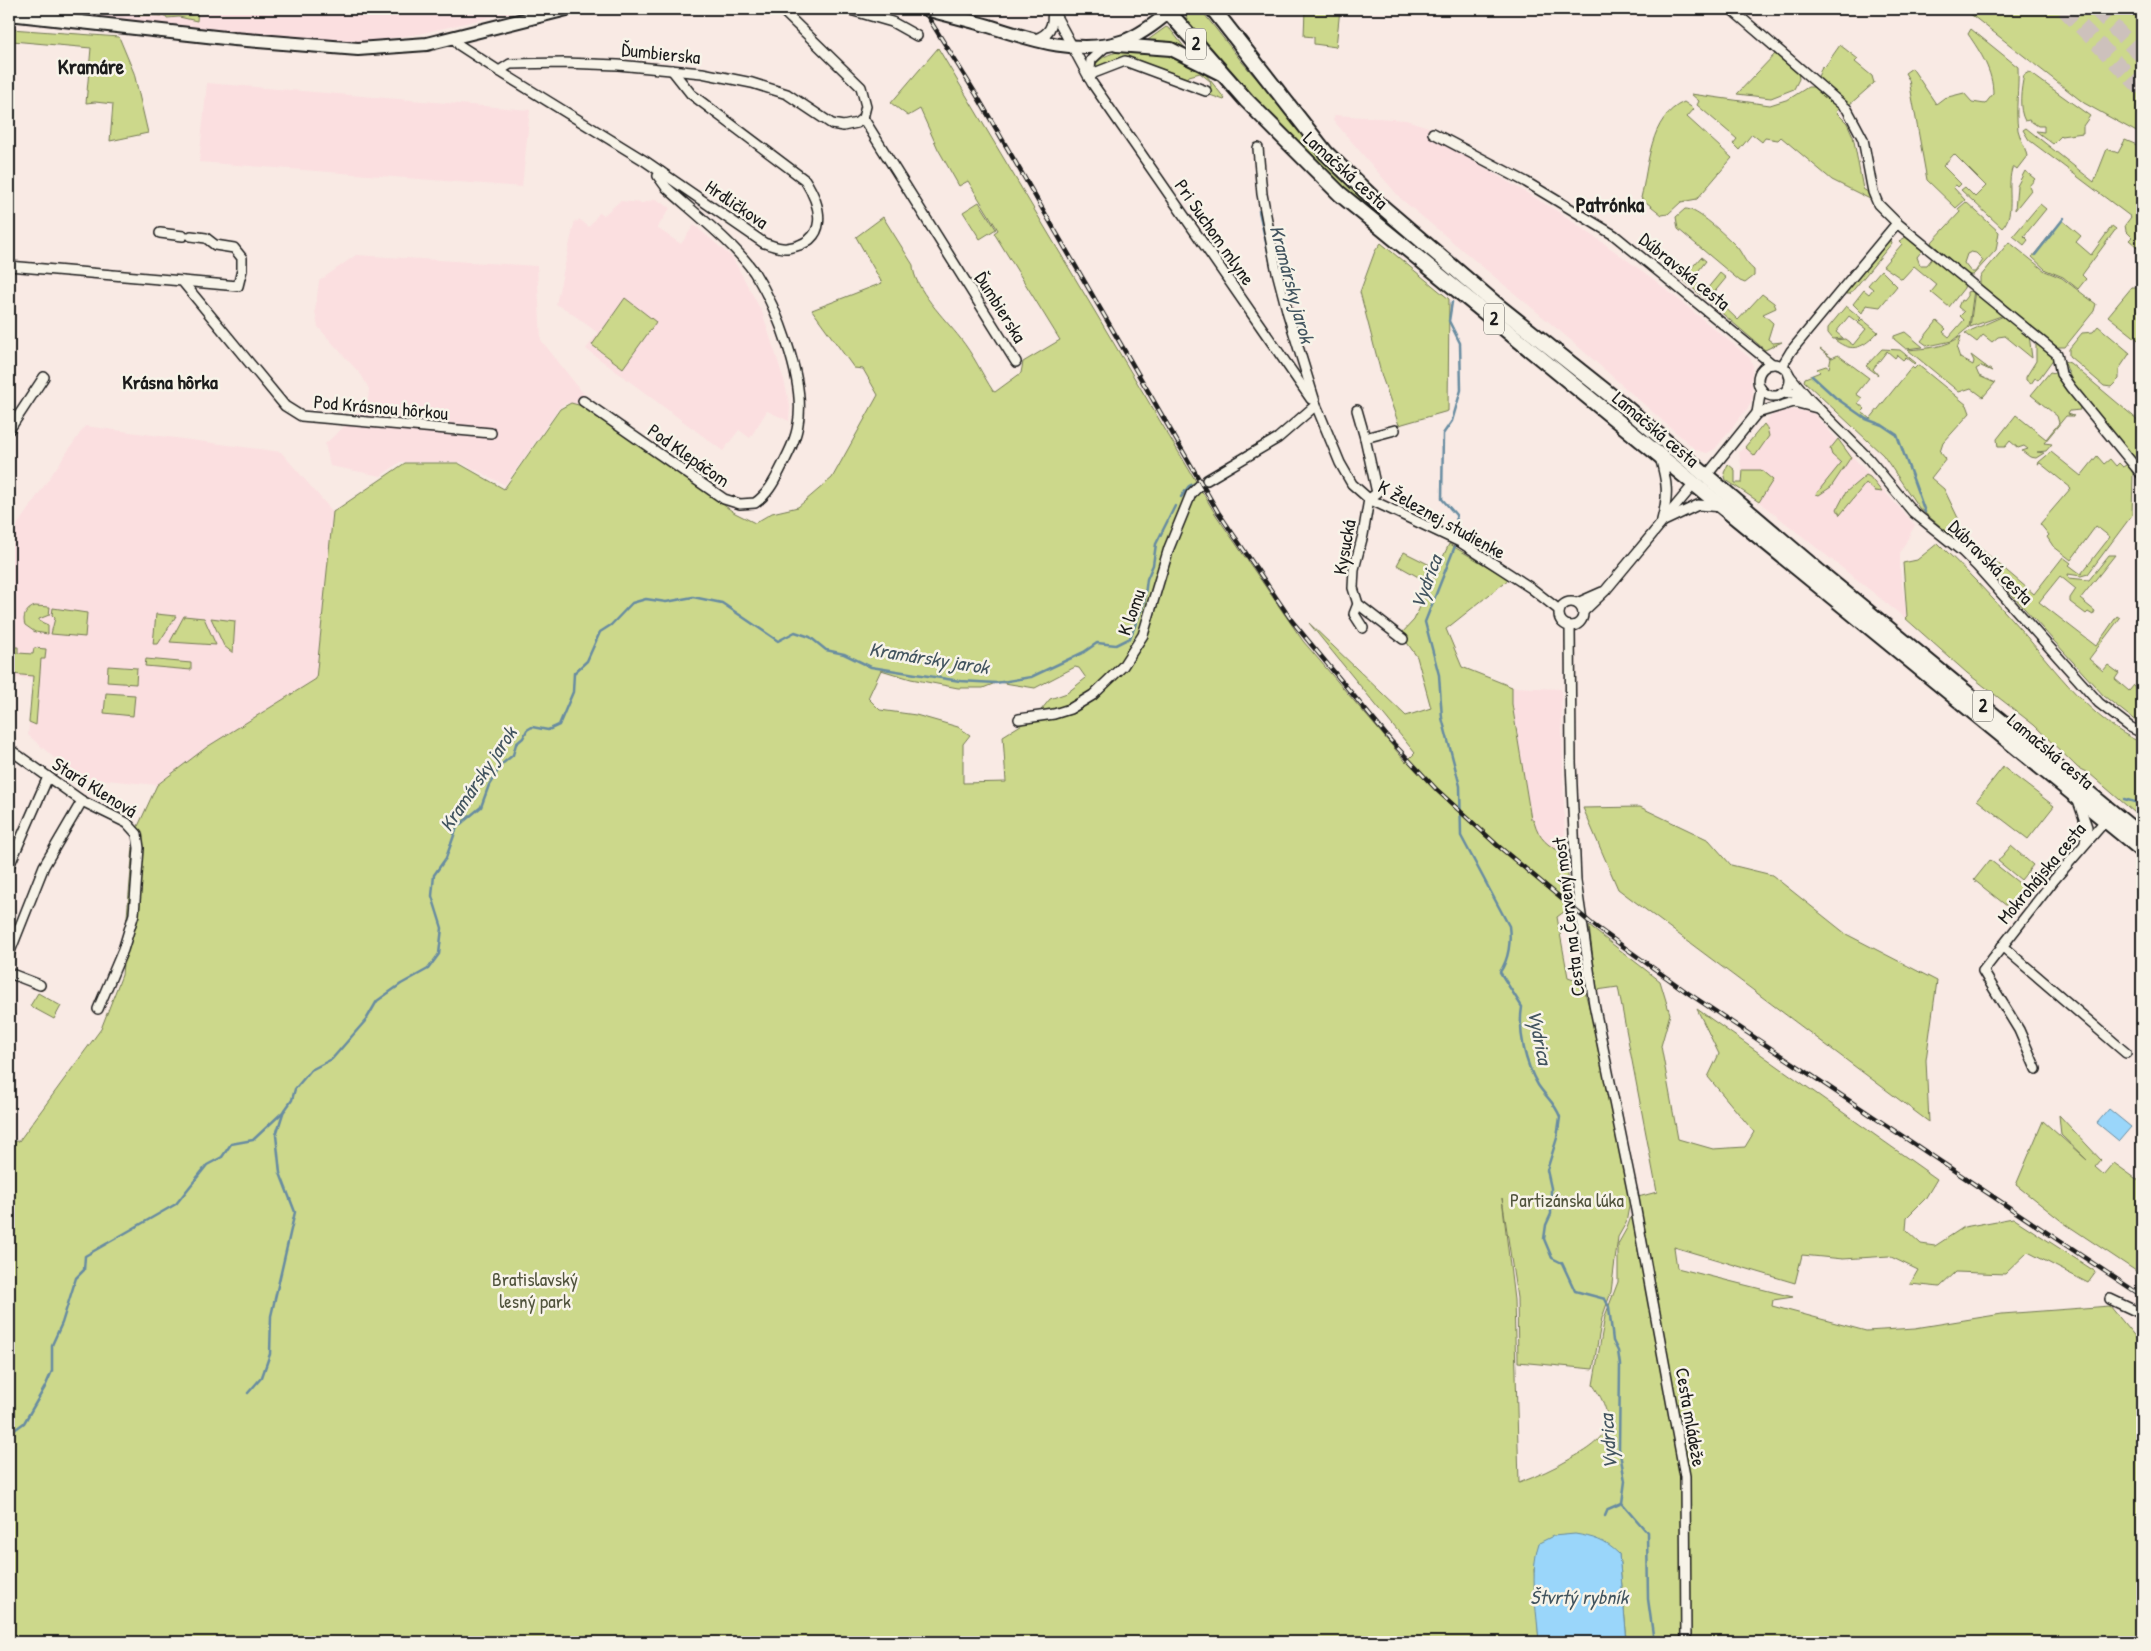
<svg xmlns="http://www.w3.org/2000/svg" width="2151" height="1651" font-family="'Patrick Hand',sans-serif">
<rect width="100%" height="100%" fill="#f9eae4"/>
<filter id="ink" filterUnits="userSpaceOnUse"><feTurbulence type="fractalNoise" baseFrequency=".02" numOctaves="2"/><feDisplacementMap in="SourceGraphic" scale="10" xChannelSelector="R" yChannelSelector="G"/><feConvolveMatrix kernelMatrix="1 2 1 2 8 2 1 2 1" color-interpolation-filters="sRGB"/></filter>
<g filter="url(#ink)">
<g fill="#fbdfe0">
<polygon points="26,9 524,9 419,34 349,44 290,40"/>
<polygon points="207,83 530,110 522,187 199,162"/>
<polygon points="1335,115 1406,120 1435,129 1440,141 1557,211 1602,242 1652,278 1750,358 1753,366 1751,379 1753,396 1750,405 1715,449 1707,453 1696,450 1573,342 1401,199 1333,120"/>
<polygon points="656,199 670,208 657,228 681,244 694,225 732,257 762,312 784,380 790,406 789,421 767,411 750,438 739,430 723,451 586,349 598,333 567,310 556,304 575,220 577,222 579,219 589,227 599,213 604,215 620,201 643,203"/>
<polygon points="356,255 537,266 541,340 586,397 580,405 567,403 559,408 505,485 460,462 400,462 381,476 330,466 325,444 359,413 368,399 369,389 362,376 318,327 315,311 319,281"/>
<polygon points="1789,409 1813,413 1915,525 1900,553 1900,570 1907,616 1905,618 1759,502 1746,495 1739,453 1771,416"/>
<polygon points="85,426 281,452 333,512 316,679 207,747 157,785 76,777 28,735 33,679 9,677 9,537"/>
<polygon points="1512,687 1561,689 1565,853 1551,848 1537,834 1534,821 1531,819 1512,704"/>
</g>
<g fill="#ccd88b" stroke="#747a54" fill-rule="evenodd">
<polygon points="136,9 198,9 197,21 179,17 167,18 166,16 139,15"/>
<polygon points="1187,9 1201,10 1242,62 1360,197 1464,284 1462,287 1336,183 1209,52 1186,19"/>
<polygon points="1305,9 1340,9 1336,47 1314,44 1314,37 1304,36"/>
<polygon points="1964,9 2142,9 2142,135 2084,103"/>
<polygon points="9,23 11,29 119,37 134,73 148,133 110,141 113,104 95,102 86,103 91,48 12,41 9,64"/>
<polygon points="1166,27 1170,29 1185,48 1148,40"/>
<path d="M1971,29l47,38c1,21 -3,42 0,63 2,9 7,16 9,26l-10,13 -4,-3c-8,19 4,47 -11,62l-41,-38 4,-3 10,10 11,-11 -32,-32 -11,12 18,18 -3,3 -2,-2 -3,2 12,13 -9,8 -29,-28 -18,-100 -4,-7 7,-5 24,36 8,-6 20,-5 8,9 13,2 8,-10c0,-23 -12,-41 -25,-60z"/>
<polygon points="1840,45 1858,59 1855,62 1872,76 1874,83 1849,105 1818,77 1822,66 1824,68"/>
<path d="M938,48l278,467 87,126 103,121 9,-9 -106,-130 97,93 25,-8 -14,-51 -16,-23 13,-14 35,-76 60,35 -63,50 16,38 50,20v17l19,115 3,2c5,18 14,26 31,32l7,53 -15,11 11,60 18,6v13l9,32 35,173 -4,22 -8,14 -7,55 -9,26 -9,51 -75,-7 -1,-64 -15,-100 12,102 5,183c18,-7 36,-15 53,-25 37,-20 46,-37 21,-73l12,-69 13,-34v-38l9,-16 11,-31 19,-5 -39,-205 -21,3 -8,-64 71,55 10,33 -9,32 17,93 35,10 32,-2 9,-15 -46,-55 11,-23 -22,-45 240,170 -12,20 -18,18 -1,13 15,14 14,2 29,-19 49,-9 83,54 -8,11 -60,-31 -23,22 -49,-2 -16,15 -30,-3 8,-14 -29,-14 -46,3 -41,-4 -7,28 -121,-36 3,21 116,29 -20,3 -1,6 94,25 49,-3 87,-14 108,-8 32,39v297h-515l-8,-88 -85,15 5,73h-1530v-500l10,-1 82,-112 21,-54 12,-140 23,-50 50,-38 109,-68 17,-167 72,-49h53l46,26 56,-80 11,-6 11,3 153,107 20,10 17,-10 26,-6 34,-29 46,-83 -15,-26 -9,-1 -42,-58 70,-27 -26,-46 27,-20 30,48c0,23 33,55 47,73 13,16 22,36 33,53l2,1 26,-19 2,-11 37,-22 -66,-107 4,-3 -30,-49 -9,5 -21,-37 -18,-40 -12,7 -17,-13zM1075,667l4,1 7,10 -19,15 -17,6 -13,16 -34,21 3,46 -43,1v-39l7,-9 -12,-8 -42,-12 -36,-5 -12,-12 13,-28 30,9 47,9h25l15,-6 37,6z"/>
<path d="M1156,48l47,23 22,28 -1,1 -17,-6 4,-8 -1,-5 -10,-8 -11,3 -2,4 -62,-22 -31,10c8,-20 44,-18 62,-20z"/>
<polygon points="1776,53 1798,71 1799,79 1794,89 1771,98 1737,94"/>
<path d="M2029,72l61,44 -7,10v7l-22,3 -8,8 -17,-13 8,1v-6h-6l-9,-6 -4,1c-7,-12 -4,-32 -1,-46z"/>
<polygon points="1808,87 1817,87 1841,105 1836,112 1847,123 1853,136 1863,189 1871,194 1874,201 1832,180 1781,137 1778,140 1765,138 1762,142 1752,134 1739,150 1733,144 1737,139 1697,105 1699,101 1691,94 1770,105 1789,99"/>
<path d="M1684,102l10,7 -7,8 45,41 -35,41 -16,3 -13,12 -6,1 -21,-17c8,-33 8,-81 43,-96z"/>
<polygon points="2026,128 2094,182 2107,149 2118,153 2125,140 2142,147 2142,251 2129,240 2132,237 2126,231 2125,225 2131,217 2029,140 2023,130"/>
<polygon points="2025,171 2035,179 2029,186 2031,190 2015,210 2017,186"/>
<polygon points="979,202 996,229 980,239 963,212"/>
<path d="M1966,202l33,30 -3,18 -23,25h-5l-37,-32 29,-31 -2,-3zM1971,252l5,1 7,7 -8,12h-4l-7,-9 3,-9z"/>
<polygon points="2040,204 2046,209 2024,236 2028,240 2024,245 2013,236"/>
<path d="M1685,209c12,-1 41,27 50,36 8,8 8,16 19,25v6l-9,7 -5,-2 -62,-52 -2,-12z"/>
<polygon points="2062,220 2081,236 2076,242 2091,255 2112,226 2116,229 2082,275 2086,279 2078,289 2063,277 2046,270 2032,257"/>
<polygon points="1906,237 1924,248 1917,257 1920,265 1927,265 1934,256 1965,283 1964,288 1949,307 1931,292 1937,285 1914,266 1902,279 1883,266 1902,244 1899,241"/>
<polygon points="1888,239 1891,240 1892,243 1850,294 1846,294 1845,292"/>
<polygon points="2009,242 2045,271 2062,278 2096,304 2094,311 2065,347 2056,347 1980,285 1980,277"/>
<polygon points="1381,243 1449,299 1448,411 1399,425 1382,377 1360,292 1375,251"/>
<polygon points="1701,257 1706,261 1692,279 1706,290 1720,273 1726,278 1712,295 1738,320 1762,294 1774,303 1776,308 1763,314 1773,323 1768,339 1773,343 1782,342 1765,350 1682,279"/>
<polygon points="1881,270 1897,286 1880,307 1866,305 1862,313 1853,304 1864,290 1869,294 1873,289 1868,285"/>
<polygon points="2132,287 2136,287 2142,292 2142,343 2108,316"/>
<polygon points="1974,290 1969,327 1952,341 1928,346 1921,341 1937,321 1946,329 1943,332 1949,337 1964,320 1960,316 1964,312 1958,307 1961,300 1963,301 1967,296 1967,292"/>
<polygon points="1975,290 2004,315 1970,327"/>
<polygon points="625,298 656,322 623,368 592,345"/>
<polygon points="1846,306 1861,318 1857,322 1849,316 1836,332 1843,338 1833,339 1828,333 1828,328"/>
<polygon points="2006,315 2029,335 2032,358 2005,336 1998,337 1992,342 1983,335 1977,342 1965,333"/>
<path d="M1862,319l16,13c-14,15 -25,22 -43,8l10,-1 8,6 13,-16 -8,-6z"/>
<polygon points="2098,326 2130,353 2119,369 2119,379 2111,387 2104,386 2069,356 2069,349 2082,333 2093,332"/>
<polygon points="1905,332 1923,347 1906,349 1894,339 1894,336"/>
<path d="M1961,336l-4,13 3,9 13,7 1,-4 -3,-6 21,16 -11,-5 -5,3 3,7 16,7 -12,14 -12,-9 -12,4 -51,-42c18,-2 38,-2 53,-14z"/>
<polygon points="2036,340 2053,354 2054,358 2038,380 2035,378 2031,384 2026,380 2026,377 2036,361"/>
<polygon points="1820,349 1832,358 1838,355 1869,378 1856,394 1862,398 1858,403 1865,409 1862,412 1870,419 1912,367 1914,369 1918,365 1967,405 1970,413 1943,443 1940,452 1946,459 1931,478 1944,489 1959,520 1954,526 2034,594 2063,557 2071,563 2069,565 2081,574 2110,537 2096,526 2071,560 2053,546 2047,537 2049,535 2040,524 2071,488 2040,463 2038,464 2039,462 2051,452 2081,476 2097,456 2104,464 2110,459 2116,466 2119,463 2123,467 2129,463 2133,474 2132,515 2088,574 2081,576 2068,574 2069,578 2089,580 2109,555 2115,555 2080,599 2095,611 2093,615 2088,612 2086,614 2070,602 2070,598 2076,589 2060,576 2039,602 2096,646 2117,616 2120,618 2089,659 2103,671 2108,665 2119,673 2115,679 2129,691 2134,685 2142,691 2142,726 2104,696 1983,563 1919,508 1883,455 1804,381 1805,378 1820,372 1817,369 1826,366 1829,368 1831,358"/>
<polygon points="1882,349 1900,350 1916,363 1915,364 1906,357 1903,360 1897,355 1895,358 1887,351 1873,369 1878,375 1866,366"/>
<polygon points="2064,361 2070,363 2139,421 2142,417 2142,469 2074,386"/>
<polygon points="2050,372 2055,373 2079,403 2080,410 2070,411 2068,414 2074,416 2066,416 2044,443 2052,444 2046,451 2037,452 2044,453 2036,458 2030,457 2022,451 2028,449 2024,446 2018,448 2010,441 2005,447 1998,447 1997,439 2016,415 2046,439 2059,423 2057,416 2031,395"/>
<polygon points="1764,424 1767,428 1769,436 1755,456 1745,447"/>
<polygon points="1838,439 1851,457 1831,487 1819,495 1816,494 1841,463 1832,455 1830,449"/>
<polygon points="1728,464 1735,470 1735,483 1742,483 1743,470 1761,470 1773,480 1759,502 1726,480 1724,473"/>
<polygon points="1866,475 1870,477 1882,492 1875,491 1866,483 1840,515 1837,509 1846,492"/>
<path d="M1938,543c29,28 56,56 82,86 36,41 71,92 122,114v76l-52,-45 -12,-6 -44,-43 -67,-52 -62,-55 2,-2 -4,-53 14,-3z"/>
<polygon points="1404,552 1430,565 1422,579 1397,565"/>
<path d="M35,606l15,1 -1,8 -10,4v2l9,4v9l-13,-2 -10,-7c-3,-8 1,-16 10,-19z"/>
<polygon points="53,608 87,613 85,637 51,634 55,618 52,615"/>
<polygon points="156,614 176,616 158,644 153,644"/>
<polygon points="184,616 204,618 216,645 170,642"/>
<polygon points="211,618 235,621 233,653 224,646"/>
<polygon points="13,647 18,647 18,653 33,654 34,648 46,649 45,659 41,659 36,725 29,722 33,676 11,674"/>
<polygon points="146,659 191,663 191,670 145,666"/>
<polygon points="108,666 137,668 136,684 107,682"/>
<polygon points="106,693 135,695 133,716 104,713"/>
<polygon points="2003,767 2054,806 2028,839 1977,800"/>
<polygon points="1640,807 1709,840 1731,865 1772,875 1846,934 1937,981 1926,1060 1929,1122 1618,889 1583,808"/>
<polygon points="2011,846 2033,865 2021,880 1998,861"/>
<polygon points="1990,860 2028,890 2012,910 1974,880"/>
<polygon points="38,993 61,1006 54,1019 30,1006"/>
<polygon points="2059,1115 2101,1160 2095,1167 2104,1175 2114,1163 2142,1183 2142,1275 2064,1223 2016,1185 2043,1121 2087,1160 2061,1135"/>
</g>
<g fill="#9ad6fa" stroke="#688ca1">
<polygon points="2109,1109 2131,1127 2119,1141 2097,1123"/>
<path d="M1575,1534c18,3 30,6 44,20l8,88h-88c-2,-31 -10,-68 0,-99l14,-7z"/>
</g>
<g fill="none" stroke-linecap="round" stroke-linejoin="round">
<g stroke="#688ca1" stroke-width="2.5">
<polyline points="1259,211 1272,269"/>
<polyline points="2035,255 2064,218"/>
<polyline points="1278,292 1285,318"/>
<path d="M1452,302l-3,19 11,22 1,47 -9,31 -9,13 -1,65 14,16 3,21 -34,86 14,53 3,43 18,68 1,50 48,90c2,15 0,33 -9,46l22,35c-4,25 3,56 16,78 7,11 18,19 22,32l-3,21 -10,32 4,18v26l-5,11 -2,14 8,19 10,5 13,28 30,8 4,8 4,34 5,10 2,14 -1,83 6,33 -3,22 25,29 1,67 6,43"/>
<polyline points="2065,369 2069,379"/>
<polyline points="1812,376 1836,398 1866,419 1882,425 1897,435 1925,512"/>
<polyline points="1181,497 1189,486 1197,482"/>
<polyline points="2124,799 2142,804"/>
<polyline points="248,1393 262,1377 270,1354 271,1316 295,1212 280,1173 276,1135 284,1110"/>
<polyline points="9,1434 24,1423 45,1387 52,1371 52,1345 62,1323 76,1278 84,1270 85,1256 176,1204 207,1165 222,1157 231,1144 253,1140 285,1110 292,1100 295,1089 311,1070 332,1059 366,1020 377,1001 401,984 428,969 439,954 442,928 432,896 434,875 446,858 457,827 481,807 489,785 502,764 513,755 516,744 523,738 527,730 532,727 548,730 559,725 573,692 574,673 587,661 600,632 611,625 632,603 646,599 666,602 693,597 722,603 778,641 795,632 810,637 826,650 844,654 871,667 960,681 996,683 1031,677 1084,652 1097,643 1116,645 1130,638 1144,603 1147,579 1153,565 1156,544 1175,506"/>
<polyline points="1605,1516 1608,1509 1622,1503"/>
</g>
<g stroke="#cdc1bc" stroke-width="16" stroke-dasharray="16 8" stroke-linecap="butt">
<polyline points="2064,9 2142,89"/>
<polyline points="2096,9 2142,56"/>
</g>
<g stroke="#1c1c1c" stroke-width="12">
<g id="street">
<polyline points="847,9 892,22 917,36"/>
<polyline points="1052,9 1092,83 1311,399"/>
<polyline points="1731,9 1847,109 1863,139 1873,192 1878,204 1897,223 2057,354 2061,374 2071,388 2142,475"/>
<polyline points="454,38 459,45 499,71 510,64 564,63 618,65 702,73 752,83 787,94 832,124 843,126 857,123 863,118 866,106 861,87 781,9"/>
<path d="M1035,39c14,-4 19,-13 17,-28"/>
<path d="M499,71l146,90 119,82c7,2 16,6 23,5 43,-6 35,-41 18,-68l-114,-86 -19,-24"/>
<polyline points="1089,78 1094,73 1125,61 1206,91"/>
<polyline points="1089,78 1091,60 1105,47"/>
<polyline points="863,118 1016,362"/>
<polyline points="1433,133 1526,182 1614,235 1772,364"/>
<polyline points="1258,148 1262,194 1276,268 1288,314 1316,405 1340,463 1352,484 1369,499 1460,542 1531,588 1559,610"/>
<polyline points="160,233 183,236"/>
<polyline points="9,266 182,281 285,406 301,416 491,433"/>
<polyline points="182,281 238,286 242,270 242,258 234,248 215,245 206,238 191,236"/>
<circle cx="1774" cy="380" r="16"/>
<polyline points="1782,366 1791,351 1897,223"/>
<polyline points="1789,375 1809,399 1868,458 1913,512 1963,552 1977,566 2099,703 2130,727 2142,733"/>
<polyline points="1782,393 1794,393 1808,399"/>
<path d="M583,401l141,98 16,5 15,-1c12,-8 19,-21 25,-33 7,-14 16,-30 18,-46 8,-43 -21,-116 -44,-152 -20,-29 -61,-60 -88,-85l-8,-11 3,-4"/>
<polyline points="1357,410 1365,438"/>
<polyline points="1757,413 1794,402 1817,408"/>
<polyline points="9,430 44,377"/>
<polyline points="1395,430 1365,438 1377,493 1369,499 1363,535 1354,569 1353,588 1358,604 1403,639"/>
<path d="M1660,457c7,25 9,37 2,63"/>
<polyline points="1707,475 1757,413 1761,389"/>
<polyline points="1207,480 1278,438 1316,405"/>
<polyline points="1664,521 1698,505 1722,507"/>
<circle cx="1571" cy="614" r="12"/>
<polyline points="1577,603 1602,592"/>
<polyline points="1358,604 1354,614 1363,628"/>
<polyline points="1583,612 1605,591 1694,484"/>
<polyline points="1570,626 1571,762 1576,881 1594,1004 1633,1194 1685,1476 1686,1642"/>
<polyline points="1019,719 1054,714 1070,709 1093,695 1123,666 1143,635 1169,548 1191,494 1200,485"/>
<polyline points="9,749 82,801 127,823 137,834 139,848 134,914 123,950 98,1009"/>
<polyline points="2077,798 2087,827 2085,843"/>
<polyline points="9,866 48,777"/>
<polyline points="2002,946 2126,1053"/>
<polyline points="9,954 44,866 82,801"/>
<polyline points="9,973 40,985"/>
<polyline points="2036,1069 2019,1030 1983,971 2054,880 2106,820"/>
<polyline points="2110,1299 2142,1314"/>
</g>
</g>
<g stroke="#1c1c1c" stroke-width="16">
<g id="secondary">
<path d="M926,9c21,6 42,11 63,17 43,14 90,30 135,15 16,-6 32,-18 45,-29"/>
<polyline points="9,14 234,39 358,49 427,44 567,9"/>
<polyline points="1117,45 1171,49 1221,74"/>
</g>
</g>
<g stroke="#1c1c1c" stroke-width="18">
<g id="primary">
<polyline points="1166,9 1246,100 1340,194 2142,850"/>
<polyline points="1213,9 1326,153 1379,204 1497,305 1624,406 1823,575 2142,837"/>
</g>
</g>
<use href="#street" stroke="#f7f3e8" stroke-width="9"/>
<use href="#secondary" stroke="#f7f3e8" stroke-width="12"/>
<use href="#primary" stroke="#f7f3e8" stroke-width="14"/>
<g stroke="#1c1c1c" stroke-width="4.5">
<polyline id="rail" points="923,9 976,94 1218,512 1292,621 1391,741 1437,790 1497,845 1592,924 1688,993 2142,1296"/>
</g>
<use href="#rail" stroke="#f7f3e8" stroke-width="2.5" stroke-dasharray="8" stroke-linecap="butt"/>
</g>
</g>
<g text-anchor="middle" stroke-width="5" stroke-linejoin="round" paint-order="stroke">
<g fill="#f7f3e8" stroke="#5e5c59" stroke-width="1">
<rect x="1186" y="28.5" width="20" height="31" rx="4"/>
<rect x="1484" y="303.5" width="20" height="31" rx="4"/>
<rect x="1973" y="690.5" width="20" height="31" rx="4"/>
</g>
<g font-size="18" font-weight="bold" fill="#1c1c1c">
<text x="1196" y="50">2</text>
<text x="1494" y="325">2</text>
<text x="1983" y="712">2</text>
</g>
<g font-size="19" fill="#1c1c1c" stroke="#f7f3e8">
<text transform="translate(661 53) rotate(6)" y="7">Ďumbierska</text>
<text transform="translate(1346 170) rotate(42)" y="7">Lamačská cesta</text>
<text transform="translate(737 204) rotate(34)" y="7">Hrdličkova</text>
<text transform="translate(1215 232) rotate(55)" y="7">Pri Suchom mlyne</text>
<text transform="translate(1685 271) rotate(39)" y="7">Dúbravská cesta</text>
<text transform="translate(1001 307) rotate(58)" y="7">Ďumbierska</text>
<text transform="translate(381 407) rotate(5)" y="7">Pod Krásnou hôrkou</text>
<text transform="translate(1656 429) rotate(40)" y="7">Lamačská cesta</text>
<text transform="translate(689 455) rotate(35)" y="7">Pod Klepáčom</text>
<text transform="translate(1442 519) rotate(29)" y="7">K Železnej studienke</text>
<text transform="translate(1344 547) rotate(-80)" y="7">Kysucká</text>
<text transform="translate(1991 562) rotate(45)" y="7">Dúbravská cesta</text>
<text transform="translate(1131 612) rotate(-70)" y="7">K lomu</text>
<text transform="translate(2051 751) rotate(40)" y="7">Lamačská cesta</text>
<text transform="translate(95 787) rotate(32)" y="7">Stará Klenová</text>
<text transform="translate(2041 873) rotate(-50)" y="7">Mokrohájska cesta</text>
<text transform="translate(1568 917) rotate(-97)" y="7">Cesta na Červený most</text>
<text transform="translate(1691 1417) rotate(80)" y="7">Cesta mládeže</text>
</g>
<g font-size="19" fill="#51543d" stroke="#f7f3e8">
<text x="1567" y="1207">Partizánska lúka</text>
<text x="535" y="1286">Bratislavský<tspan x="535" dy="22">lesný park</tspan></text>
</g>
<g font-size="20" font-style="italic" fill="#42545f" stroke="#f7f3e8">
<text transform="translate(1292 284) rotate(75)" y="7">Kramársky jarok</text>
<text transform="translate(1426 582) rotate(-69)" y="7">Vydrica</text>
<text transform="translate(929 658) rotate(9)" y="7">Kramársky jarok</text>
<text transform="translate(478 779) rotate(-56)" y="7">Kramársky jarok</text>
<text transform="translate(1540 1037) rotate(79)" y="7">Vydrica</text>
<text transform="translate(1608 1442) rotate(-94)" y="7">Vydrica</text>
<text x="1579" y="1604">Štvrtý rybník</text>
</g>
<g font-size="20" font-weight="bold" fill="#1c1c1c" stroke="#f7f3e8">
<text x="170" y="389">Krásna hôrka</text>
</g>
<g font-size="21" font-weight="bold" fill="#1c1c1c" stroke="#f7f3e8">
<text x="91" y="74">Kramáre</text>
<text x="1610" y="212">Patrónka</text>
</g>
</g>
<rect width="2151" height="1651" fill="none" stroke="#f7f3e8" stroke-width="30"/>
<rect x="15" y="15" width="2121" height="1621" fill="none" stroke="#1c1c1c" stroke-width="2" filter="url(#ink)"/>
</svg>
